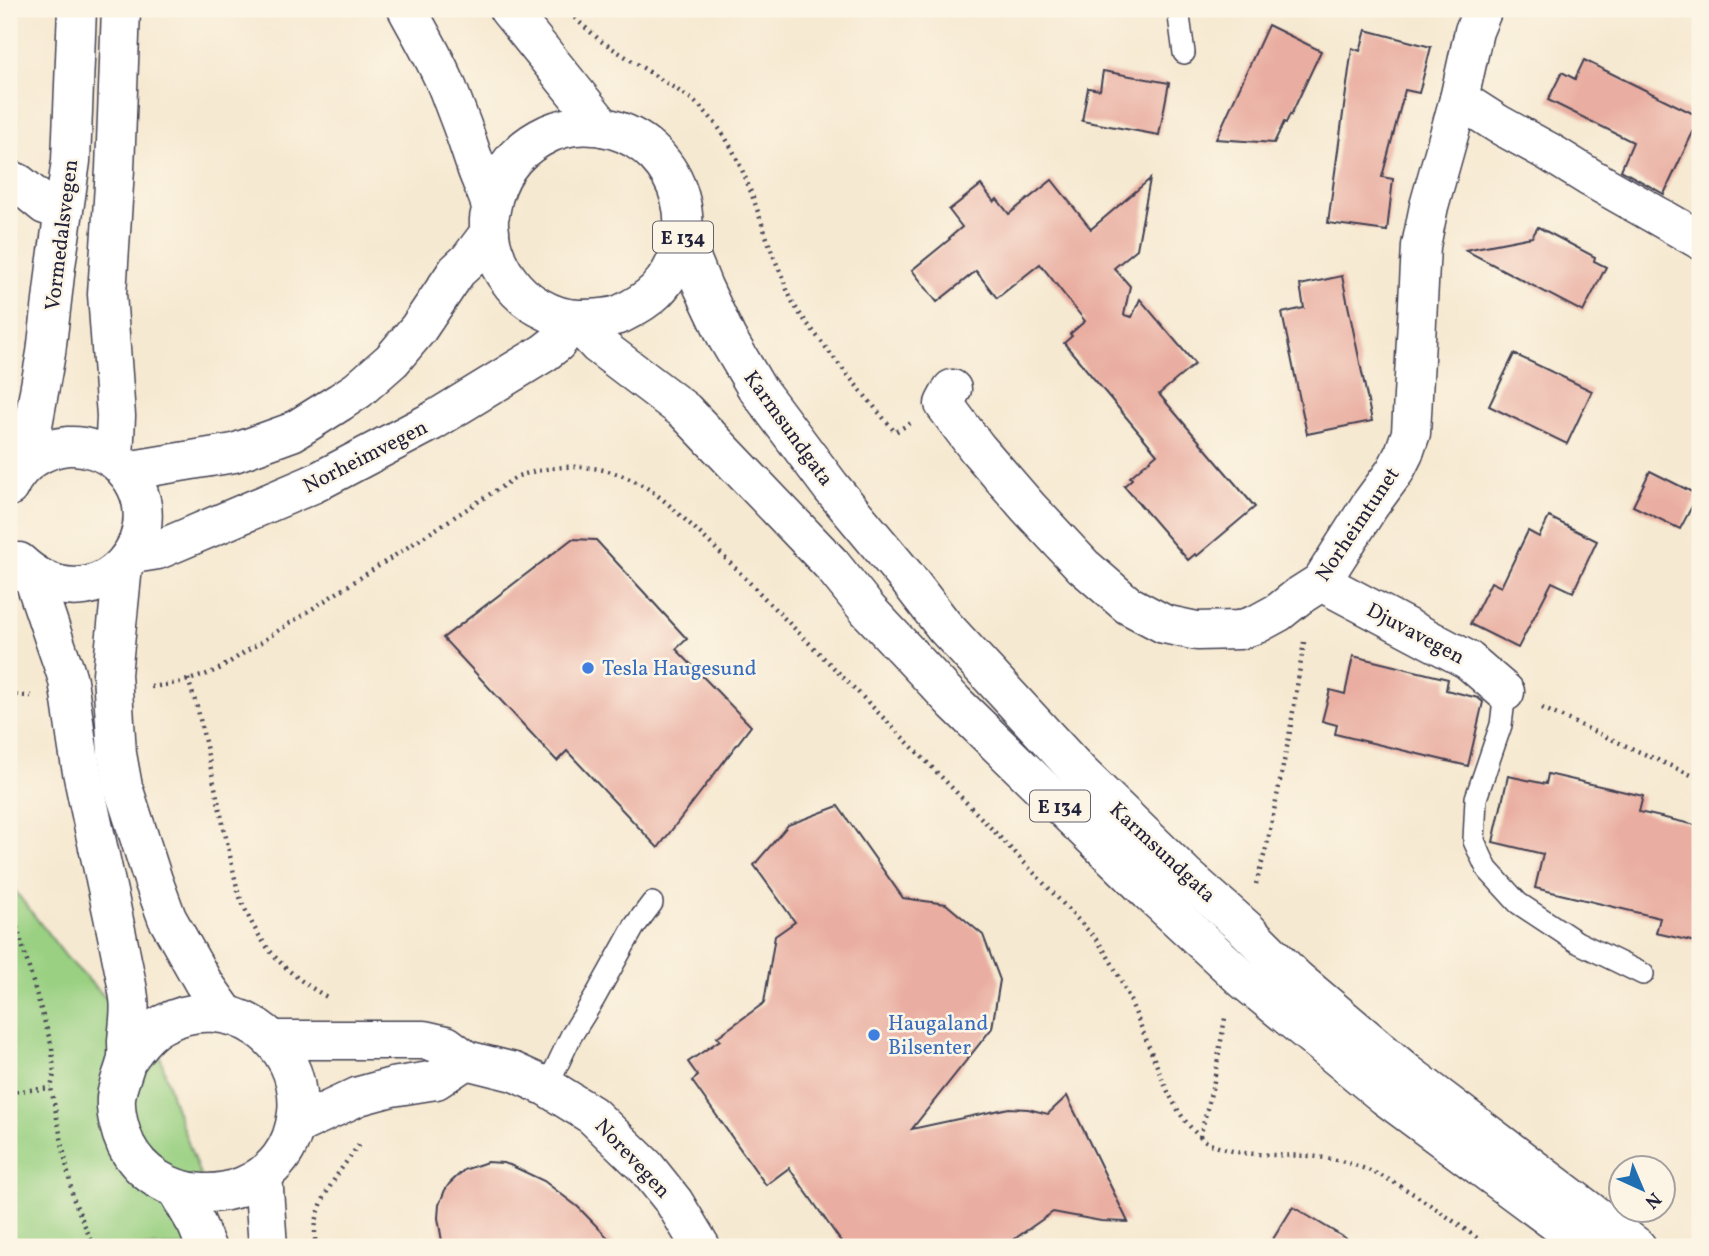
<svg xmlns="http://www.w3.org/2000/svg" width="1709" height="1256" font-family="Vollkorn,serif">
<rect width="100%" height="100%" fill="#fcf5e5"/>
<filter id="ink" filterUnits="userSpaceOnUse"><feTurbulence type="fractalNoise" baseFrequency=".0143" numOctaves="2"/><feDisplacementMap in="SourceGraphic" scale="14" xChannelSelector="R" yChannelSelector="G"/><feConvolveMatrix kernelMatrix="1 2 1 2 8 2 1 2 1" color-interpolation-filters="sRGB"/></filter>
<filter id="wash" filterUnits="userSpaceOnUse"><feTurbulence type="fractalNoise" baseFrequency=".00686" numOctaves="4" result="noise"/><feDisplacementMap in="SourceGraphic" scale="28" xChannelSelector="R" yChannelSelector="G"/><feGaussianBlur stdDeviation="1.57" result="paint"/><feColorMatrix in="noise" values="0 0 0 0 0 0 0 0 0 0 0 0 0 0 0 0 0 1.4 0 .05"/><feComposite in="paint" operator="in"/></filter>
<g filter="url(#wash)">
<rect width="100%" height="100%" fill="#f6e9d1"/>
<polygon fill="#9ad082" stroke="#5e795e" stroke-width="2" points="9,883 67,958 159,1052 173,1101 226,1247 9,1247"/>
<g id="blocks">
<g fill="#e9aea1">
<polygon points="1268,25 1321,51 1291,115 1290,114 1286,123 1284,122 1274,143 1216,139"/>
<polygon points="1366,30 1431,47 1419,93 1405,90 1382,177 1393,179 1387,231 1328,223 1352,48 1360,51"/>
<polygon points="1584,60 1700,117 1664,194 1621,170 1633,142 1548,100 1562,72 1575,79"/>
<polygon points="1103,71 1169,83 1159,135 1082,121 1088,88 1100,90"/>
<polygon points="1150,179 1137,249 1114,268 1130,286 1124,315 1132,317 1140,299 1195,364 1159,394 1255,507 1197,556 1195,554 1188,560 1124,486 1132,479 1130,477 1157,454 1064,343 1072,336 1070,334 1085,321 1040,264 997,298 976,271 937,302 912,270 950,239 949,238 962,227 949,210 981,185 994,202 997,199 1009,214 1052,180 1091,229"/>
<polygon points="1538,227 1595,257 1594,261 1606,267 1583,312 1465,250 1532,237"/>
<polygon points="1342,276 1372,421 1307,434 1282,313 1304,308 1300,285"/>
<polygon points="1514,354 1592,391 1567,444 1489,406"/>
<polygon points="1650,471 1698,495 1680,529 1633,506"/>
<polygon points="1549,517 1597,541 1573,592 1552,582 1518,648 1470,624 1491,582 1501,587 1528,531 1539,537"/>
<polygon points="572,539 596,540 687,639 676,649 751,726 658,848 567,751 557,761 443,638"/>
<polygon points="1353,656 1448,679 1446,690 1478,698 1483,702 1468,766 1335,734 1337,725 1322,721 1330,690 1345,694"/>
<polygon points="1548,774 1643,796 1639,812 1700,826 1700,943 1656,933 1660,918 1535,888 1543,854 1493,842 1508,776 1546,784"/>
<polygon points="838,806 903,898 946,904 983,935 1000,980 992,1028 912,1129 1009,1108 1028,1109 1048,1114 1067,1096 1128,1222 1101,1221 1053,1212 1003,1247 845,1247 789,1168 766,1185 692,1081 698,1076 688,1062 720,1040 717,1037 764,1003 775,936 795,922 754,865 788,825"/>
<polygon points="487,1162 503,1163 510,1165 544,1181 578,1207 617,1247 443,1247 438,1218 439,1205 445,1190 450,1183 464,1170"/>
<polygon points="1293,1207 1360,1247 1268,1247"/>
</g>
</g>
</g>
<g filter="url(#ink)">
<use href="#blocks" fill-opacity="0" stroke="#424052" stroke-width="2"/>
<g fill="none" stroke-linecap="round" stroke-linejoin="round">
<g stroke="#424052" stroke-width="24">
<g id="lane">
<polyline points="1178,9 1184,53"/>
<polyline points="1505,692 1501,725 1476,798 1474,841 1487,869 1518,903 1577,942 1643,974"/>
<polyline points="547,1087 571,1036 594,999 634,927 652,903"/>
</g>
</g>
<g stroke="#424052" stroke-width="41">
<g id="street">
<polyline points="1459,99 1498,124 1549,152 1591,178 1700,240"/>
<polyline points="9,179 18,183 45,205 63,211"/>
<polyline points="952,389 944,404 977,448 1028,507 1083,566 1128,605 1164,624 1197,631 1239,630 1257,624 1279,612 1299,596 1321,582 1370,505 1395,471 1404,453 1411,433 1421,246 1429,206 1459,99 1474,31 1483,9"/>
<polyline points="1321,582 1468,660 1505,692"/>
</g>
</g>
<g stroke="#424052" stroke-width="41">
<g id="secondary">
<polyline points="31,459 33,425 46,353 56,266 71,161 77,9"/>
<polyline points="114,459 116,416 107,294 115,169 121,9"/>
<polyline points="126,471 234,453 292,432 340,402 358,390 392,360 418,329 457,271 469,260 490,232"/>
<path d="M9,487c10,-23 34,-39 59,-41 18,-1 37,6 50,17 69,63 -20,173 -99,99"/>
<polyline points="133,554 158,550 313,484 431,422 544,353 557,343 574,319"/>
<polyline points="123,566 112,674 117,754 123,787 153,880 167,918 203,982 226,1014"/>
<path d="M9,569l23,5c8,23 16,47 24,71 4,12 9,24 12,36 4,24 7,50 11,74 4,25 10,49 15,74 9,40 18,81 26,121 3,16 7,32 9,48 2,13 -1,29 -2,43 0,6 1,14 -1,21 -3,12 -9,24 -10,36 -1,15 4,34 10,47 30,59 115,64 154,13 10,-13 15,-28 17,-45 7,-73 -68,-124 -134,-89 -16,8 -27,23 -37,38"/>
<polyline points="273,1040 424,1040 446,1045 466,1060 514,1072 547,1087 592,1115 646,1167 674,1202 701,1247"/>
<polyline points="295,1126 359,1096 392,1087 436,1080 466,1060"/>
<polyline points="263,1175 268,1247"/>
<polyline points="176,1189 197,1225 206,1247"/>
</g>
</g>
<g stroke="#424052" stroke-width="41">
<g id="highway">
<path d="M407,9c14,26 30,53 41,80 10,25 19,50 27,75 3,12 15,33 16,45 0,3 -2,7 -2,10 -1,21 7,44 19,60 15,22 44,40 71,40 14,0 29,0 42,-5 12,-6 26,-14 35,-23 52,-54 26,-142 -44,-162 -24,-6 -50,-4 -72,9 -27,15 -44,40 -49,71"/>
<polyline points="508,9 603,127"/>
<polyline points="683,238 703,287 727,338 756,387 831,487 907,578 944,626 1079,772 1185,875 1246,929 1296,979 1407,1073 1637,1247"/>
<polyline points="574,319 598,345 685,411 831,564 868,610 955,703 1149,892 1244,980 1385,1096 1589,1247"/>
</g>
</g>
<g stroke="#424052" stroke-width="4.5" stroke-dasharray="2 5" stroke-linecap="butt">
<path d="M564,9l37,32 89,57c56,44 64,117 92,178 4,10 7,21 13,30 5,9 12,17 19,26 25,34 54,67 81,100l16,-9"/>
<path d="M188,679l10,31 40,182c19,50 43,80 91,106"/>
<path d="M151,687c24,-3 46,-8 68,-18l299,-193c38,-12 77,-14 114,4 23,10 40,28 59,45 29,27 58,57 86,86 108,108 215,216 319,328 25,33 40,76 56,115 12,29 23,60 47,82 26,24 84,17 119,21 66,7 119,54 172,90"/>
<polyline points="9,695 31,696"/>
<polyline points="1542,708 1700,779"/>
<polyline points="1256,884 1267,845 1289,737 1304,642"/>
<polyline points="9,900 52,1047 54,1074 51,1088 73,1198 94,1247"/>
<polyline points="9,1092 51,1088"/>
<polyline points="1200,1137 1214,1081 1225,1018"/>
<path d="M316,1247c-7,-40 23,-75 45,-105"/>
</g>
<use href="#lane" stroke="#fff" stroke-width="21"/>
<use href="#street" stroke="#fff" stroke-width="38"/>
<use href="#secondary" stroke="#fff" stroke-width="38"/>
<use href="#highway" stroke="#fff" stroke-width="38"/>
</g>
</g>
<g fill="#3f7fe0" stroke="#fcf5e5" stroke-width="2.5">
<circle cx="588" cy="668" r="7"/>
<circle cx="874" cy="1035" r="7"/>
</g>
<g text-anchor="middle" stroke-width="5" stroke-linejoin="round" paint-order="stroke">
<g fill="#fcf5e5" stroke="#63616e" stroke-width="2">
<rect x="653" y="221.5" width="60" height="31" rx="5"/>
<rect x="1030" y="790.5" width="60" height="31" rx="5"/>
</g>
<g font-size="19" font-weight="bold" fill="#22223b">
<text x="683" y="244">E 134</text>
<text x="1060" y="813">E 134</text>
</g>
<g font-size="21" fill="#22223b" stroke="#fcf5e5">
<text transform="translate(61 235) rotate(-83)" y="7">Vormedalsvegen</text>
<text transform="translate(789 428) rotate(54)" y="7">Karmsundgata</text>
<text transform="translate(365 456) rotate(-27)" y="7">Norheimvegen</text>
<text transform="translate(1357 524) rotate(-56)" y="7">Norheimtunet</text>
<text transform="translate(1416 633) rotate(28)" y="7">Djuvavegen</text>
<text transform="translate(1163 852) rotate(43)" y="7">Karmsundgata</text>
<text transform="translate(633 1158) rotate(47)" y="7">Norevegen</text>
</g>
<g font-size="21" fill="#366cbe" stroke="#fcf5e5" text-anchor="start">
<text x="602" y="675">Tesla Haugesund</text>
<text x="888" y="1030">Haugaland<tspan x="888" dy="24">Bilsenter</tspan></text>
</g>
</g>
<rect width="1709" height="1256" fill="none" stroke="#fcf5e5" stroke-width="35"/>
<g transform="translate(1642 1189) rotate(136)"><circle r="33" fill="#fcf5e5" stroke="#a5a1a1" stroke-width="2"/>
<path d="M0-5L12 26L0 18L-12 26Z" fill="#1f6fb2"/>
<text y="-10" font-size="19" font-weight="bold" text-anchor="middle" fill="#22223b">N</text>
</g>
</svg>
